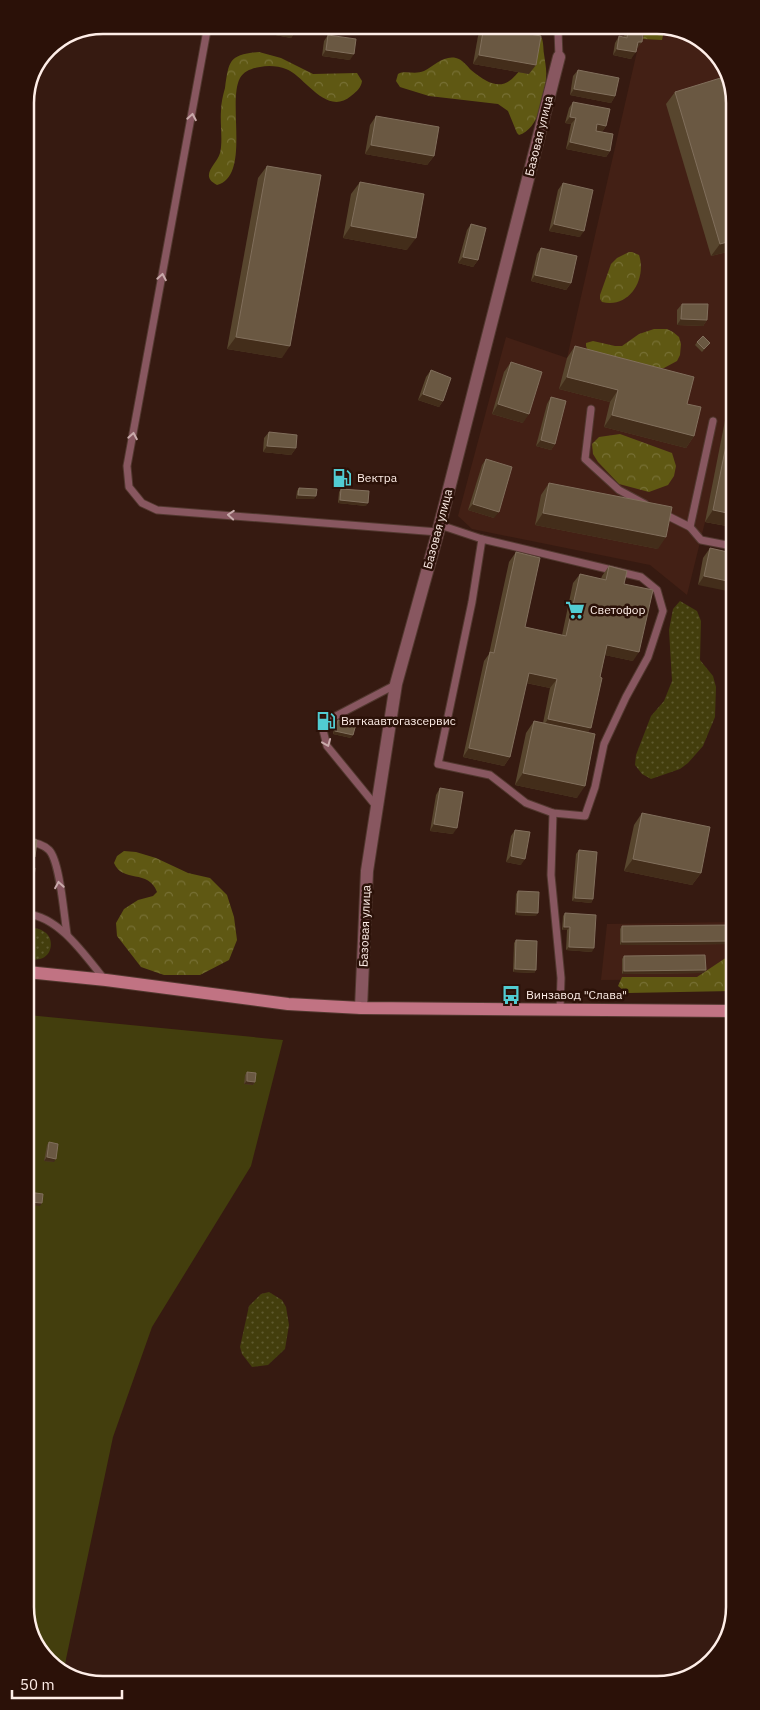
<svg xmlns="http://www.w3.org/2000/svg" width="760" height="1710" font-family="'IBM Plex Sans',sans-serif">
<defs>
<pattern id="grass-dots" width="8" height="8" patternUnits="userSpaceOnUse" patternTransform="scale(1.25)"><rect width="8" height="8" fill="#433e0d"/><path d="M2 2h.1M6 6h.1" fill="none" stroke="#5f5a30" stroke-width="1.8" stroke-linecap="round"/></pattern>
<pattern id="forest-crowns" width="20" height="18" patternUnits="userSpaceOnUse" patternTransform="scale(1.25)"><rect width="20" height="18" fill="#5f5813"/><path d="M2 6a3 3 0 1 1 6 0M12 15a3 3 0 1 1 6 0" fill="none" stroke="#777035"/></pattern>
</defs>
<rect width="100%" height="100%" fill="#361a11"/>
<g fill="#432015">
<polygon points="643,25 662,25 705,41 731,78 732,527 705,522 687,595 650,565 472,529 458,516 506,337 567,358"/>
<polygon points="733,922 733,979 601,980 607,924"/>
</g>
<g fill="url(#grass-dots)">
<polygon points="680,601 697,611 701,621 700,660 713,676 716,687 715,717 703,746 688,763 680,769 651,779 642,774 635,765 636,755 651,716 664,701 672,681 669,630 673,609"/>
<path d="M27,927c6,1 12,1 16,4 12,6 10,25 -3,28 -4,1 -9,0 -13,-1z"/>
<polygon points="269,1292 282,1300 286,1307 289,1325 285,1349 268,1365 252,1367 242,1354 240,1347 249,1306 261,1294"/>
</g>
<g fill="url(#forest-crowns)">
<polygon points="645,25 665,26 662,40 643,39"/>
<path d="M527,29c5,0 10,1 13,6 4,5 3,13 4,19 1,8 3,16 2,24 0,17 -8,52 -27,57l-2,-2 -9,-22 -10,-7 -69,-8 -26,-8 -3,-1 -4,-6 2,-7c7,-4 17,1 26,-3 10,-5 20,-16 32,-13 6,1 11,8 15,12 23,19 36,21 53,-6l-7,-29 2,-4z"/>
<path d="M259,52l22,6 32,16 44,-1 5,8c-1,7 -5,10 -11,15 -25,21 -46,-20 -65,-27 -7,-3 -18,-4 -26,-2 -8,1 -16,4 -20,11 -13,24 11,98 -23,107 -18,-10 -1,-19 3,-32 3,-11 0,-30 1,-42 0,-8 2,-16 4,-23 4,-28 4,-33 34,-36z"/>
<path d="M629,252h3l7,3c8,24 -10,54 -37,47l-2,-3v-4l11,-31 6,-6z"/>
<polygon points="654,329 667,329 673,332 679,337 681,344 680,355 677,361 664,368 652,371 589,354 586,346 586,343 593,341 615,346 622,346 639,334"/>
<polygon points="620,434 672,453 676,466 674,476 668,485 649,492 619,484 598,462 593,454 592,444 599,437"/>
<path d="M124,851l12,1 20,6 32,15 22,5 17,17 7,22 3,23 -8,20 -29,15h-36l-23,-8 -24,-31 -1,-13 8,-14 14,-9 15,-4 4,-4c-8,-23 -35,-9 -43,-29l3,-7z"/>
<polygon points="733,953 733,991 627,993 618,986 622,977 697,977"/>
</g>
<polygon fill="#433e0d" points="28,1015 283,1040 251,1166 152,1327 113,1437 66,1659 64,1672 55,1669 29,1632"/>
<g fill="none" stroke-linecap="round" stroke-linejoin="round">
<g stroke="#52382f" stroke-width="9">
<g id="lane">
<polyline points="208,25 127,466 129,487 142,503 157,510 438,532"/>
<polyline points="532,25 558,30"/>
<polyline points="559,57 558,30 560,25"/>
<polyline points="591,409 585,459 619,490 645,504"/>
<polyline points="713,421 690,527 701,540 732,546"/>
<polyline points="664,514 690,527"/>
<polyline points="440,525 482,539"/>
<polygon points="482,539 641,577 657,590 663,611 648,657 626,697 604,744 595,787 585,816 553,813 526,803 490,775 438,764 472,602"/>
<polyline points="376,806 327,746 323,730 332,718 395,685"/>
<polyline points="553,813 551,875 561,978 560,1009"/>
<path d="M28,842c7,0 16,3 21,8 11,11 15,66 18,84"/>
<path d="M27,914c33,3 59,43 78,66"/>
</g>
</g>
<g stroke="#52382f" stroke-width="14">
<polyline id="street" points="361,1008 367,871 396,684 438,532 559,57"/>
</g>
<g stroke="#52382f" stroke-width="14">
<polyline id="secondary" points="27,972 106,980 288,1004 361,1008 733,1011"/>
</g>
<use href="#lane" stroke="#885760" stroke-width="7"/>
<use href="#street" stroke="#885760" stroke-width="12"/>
<use href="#secondary" stroke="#c17383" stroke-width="12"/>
</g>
<g fill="#58462e">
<polygon points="262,25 299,25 291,38 260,32"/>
<polygon points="484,26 529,74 473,64 478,36"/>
<polygon points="628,31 642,42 637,48 636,48 631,59 613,55 615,43 619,36 623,37"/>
<polygon points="328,35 350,60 322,56 324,41"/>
<polygon points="578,70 615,96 611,103 570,95 573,76"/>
<polygon points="731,89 731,251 711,256 666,104 675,92"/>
<polygon points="573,102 606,126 602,132 610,151 606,157 566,149 571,124 565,123 569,108"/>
<polygon points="376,116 434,156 427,165 365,154 370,125"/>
<polygon points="267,166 282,358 227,349 258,178"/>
<polygon points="360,182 407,250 343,238 351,194"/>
<polygon points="563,183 580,237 549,231 558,190"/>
<polygon points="471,224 478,260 473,267 458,263 467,230"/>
<polygon points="541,248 571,283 566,290 531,281 537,254"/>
<polygon points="682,304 707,320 703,326 677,325 677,310"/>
<polygon points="697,342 710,343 702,352 695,345"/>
<polygon points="575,346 687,404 694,436 686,448 604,427 610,402 559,389 567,358"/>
<polygon points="511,362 523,423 492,414 504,372"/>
<polygon points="431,370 443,401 439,407 418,400 426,377"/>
<polygon points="732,385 732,527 705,522"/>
<polygon points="551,397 555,444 551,450 536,446 547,404"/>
<polygon points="269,432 296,448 291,455 263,452 264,438"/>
<polygon points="486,459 494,518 468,510 482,465"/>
<polygon points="549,483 658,549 535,525 541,495"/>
<polygon points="299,488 314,499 296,499 297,491"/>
<polygon points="341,489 366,506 338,503 339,492"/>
<polygon points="710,548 732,553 698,585 703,558"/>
<polygon points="516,552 525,627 562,635 573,583 580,574 601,579 602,576 609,566 624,584 633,661 605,655 588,733 577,798 515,785 526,733 534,721 543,723 550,688 526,683 510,757 504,766 463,757 484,661 489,654 509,562"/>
<polygon points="338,720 351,738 333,734 335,723"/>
<polygon points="440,788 453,834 430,831 436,795"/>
<polygon points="642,813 701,873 692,885 624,871 634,825"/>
<polygon points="515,830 521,865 506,862 511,836"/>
<polygon points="579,850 593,899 591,903 572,901 576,854"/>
<polygon points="518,891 536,916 515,915 516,894"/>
<polygon points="565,913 592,952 566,950 567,930 562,930 563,916"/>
<polygon points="733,925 733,944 620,945 620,929 622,926"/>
<polygon points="516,940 536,970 534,973 513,972 514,943"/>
<polygon points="624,956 706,970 703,973 622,974 622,959"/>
<polygon points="247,1072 255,1082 253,1085 244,1084 245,1075"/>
<polygon points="49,1142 54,1162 44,1161 47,1145"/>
</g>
<g fill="#432d1a">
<polygon points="265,25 295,25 299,26 291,38 260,32"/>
<polygon points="638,42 642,42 637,48 633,48"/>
<polygon points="617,49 636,52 631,59 613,55"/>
<polygon points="326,50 354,54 350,60 322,56"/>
<polygon points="479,55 536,65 529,74 473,64"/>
<polygon points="574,89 615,96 611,103 570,95"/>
<polygon points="570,117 576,118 571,124 565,123"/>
<polygon points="597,124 606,126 602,132 593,130"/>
<polygon points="570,142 610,151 606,157 566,149"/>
<polygon points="371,145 434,156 427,165 365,154"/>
<polygon points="554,224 584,231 580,237 549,231"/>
<polygon points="351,226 416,238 407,250 343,238"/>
<polygon points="731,241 731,251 711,256 720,244"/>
<polygon points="463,257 478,260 473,267 458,263"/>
<polygon points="535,275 571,283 566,290 531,281"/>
<polygon points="681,319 707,320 703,326 677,325"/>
<polygon points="236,337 290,346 282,358 227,349"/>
<polygon points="567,377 618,390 610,402 559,389"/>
<polygon points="423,394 443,401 439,407 418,400"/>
<polygon points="498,404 529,414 523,423 492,414"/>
<polygon points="612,415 694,436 686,448 604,427"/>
<polygon points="541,440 555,444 551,450 536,446"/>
<polygon points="267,446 296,448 291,455 263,452"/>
<polygon points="298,495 316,496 314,499 296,499"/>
<polygon points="340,500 368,503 366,506 338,503"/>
<polygon points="473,504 499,512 494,518 468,510"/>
<polygon points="713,510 732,514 732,527 705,522"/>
<polygon points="543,513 666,537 658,549 535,525"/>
<polygon points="704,576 732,582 732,592 698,585"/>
<polygon points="607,645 639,652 633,661 600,654"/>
<polygon points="529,673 557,679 550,688 522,682"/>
<polygon points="548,719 591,728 584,737 542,728"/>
<polygon points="335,731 353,735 351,738 333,734"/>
<polygon points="469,748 510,757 504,766 463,757"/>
<polygon points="523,773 585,786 577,798 515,785"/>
<polygon points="434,824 457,828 453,834 430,831"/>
<polygon points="27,856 35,857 30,863 27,863"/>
<polygon points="511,856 525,859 521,865 506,862"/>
<polygon points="633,859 701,873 692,885 624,871"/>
<polygon points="27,898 32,898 29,902 27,901"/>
<polygon points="575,898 593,899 591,903 572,901"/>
<polygon points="517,912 538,913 536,916 515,915"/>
<polygon points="564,927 570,927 567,930 562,930"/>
<polygon points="733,941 733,944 620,945 622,942"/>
<polygon points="569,947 594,948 592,952 566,950"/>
<polygon points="515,969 536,970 534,973 513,972"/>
<polygon points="706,970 703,973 622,974 624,971"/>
<polygon points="247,1081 255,1082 253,1085 244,1084"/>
<polygon points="47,1157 56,1159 54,1162 44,1161"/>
<polygon points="28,1202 42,1203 40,1206 28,1205"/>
</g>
<g fill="#6a5842" stroke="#816f5c">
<polygon points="484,26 541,36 536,65 479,55"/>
<polygon points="628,31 643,34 642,42 638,42 636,52 617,49 619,36 627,38"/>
<polygon points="328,35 356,39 354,54 326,50"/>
<polygon points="578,70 619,78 615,96 574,89"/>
<polygon points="727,76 731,89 731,241 720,244 675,92"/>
<polygon points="573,102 610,109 606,126 597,124 596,131 613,134 610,151 570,142 576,118 570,117"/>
<polygon points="376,116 439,127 434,156 371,145"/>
<polygon points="267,166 321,175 290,346 236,337"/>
<polygon points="360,182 424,194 416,238 351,226"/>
<polygon points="563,183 593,190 584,231 554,224"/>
<polygon points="471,224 486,228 478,260 463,257"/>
<polygon points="541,248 577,256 571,283 535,275"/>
<polygon points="682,304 708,304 707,320 681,319"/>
<polygon points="703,336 710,343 704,349 697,342"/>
<polygon points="575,346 694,377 687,404 701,407 694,436 612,415 618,390 567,377"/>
<polygon points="511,362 542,372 529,414 498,404"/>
<polygon points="431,370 451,378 443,401 423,394"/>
<polygon points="551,397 566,401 555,444 541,440"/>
<polygon points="732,416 732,514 713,510"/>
<polygon points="269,432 297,435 296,448 267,446"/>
<polygon points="486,459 512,467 499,512 473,504"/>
<polygon points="549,483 672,507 666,537 543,513"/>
<polygon points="299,488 317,489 316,496 298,495"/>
<polygon points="341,489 369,491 368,503 340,500"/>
<polygon points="710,548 732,553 732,582 704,576"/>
<polygon points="516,552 540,558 525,627 566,636 580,574 606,580 609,566 627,571 624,584 653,590 639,652 607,645 600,677 602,678 591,728 548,719 557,679 529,673 510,757 469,748 490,652 494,653"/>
<polygon points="338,720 356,724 353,735 335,731"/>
<polygon points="534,721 595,734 585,786 523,773"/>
<polygon points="440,788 463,792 457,828 434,824"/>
<polygon points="642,813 710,827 701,873 633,859"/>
<polygon points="515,830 530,832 525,859 511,856"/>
<polygon points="27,839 37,840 35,857 27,856"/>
<polygon points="579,850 597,852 593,899 575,898"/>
<polygon points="27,859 29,860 29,867 35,868 32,898 27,898"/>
<polygon points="518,891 539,892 538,913 517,912"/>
<polygon points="565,913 596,915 594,948 569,947 570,927 564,927"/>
<polygon points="733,925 733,941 622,942 622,926"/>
<polygon points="516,940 537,941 536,970 515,969"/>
<polygon points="705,955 706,970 624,971 624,956"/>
<polygon points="247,1072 256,1073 255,1082 247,1081"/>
<polygon points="49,1142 58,1144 56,1159 47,1157"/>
<polygon points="28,1192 43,1194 42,1203 28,1202"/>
</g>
<defs><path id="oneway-chevron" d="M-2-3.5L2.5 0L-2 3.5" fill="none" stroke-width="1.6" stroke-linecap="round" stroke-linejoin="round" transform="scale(1.25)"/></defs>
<g stroke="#c9aaab">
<use href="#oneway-chevron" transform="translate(192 117) rotate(-80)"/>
<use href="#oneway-chevron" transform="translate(162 277) rotate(-80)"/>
<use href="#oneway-chevron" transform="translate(133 436) rotate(-80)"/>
<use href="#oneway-chevron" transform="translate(231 515) rotate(-176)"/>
<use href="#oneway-chevron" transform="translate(327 743) rotate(68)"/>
<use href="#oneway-chevron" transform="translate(59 885) rotate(-99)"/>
</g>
<defs>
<g id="fuel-bare" transform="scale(1.5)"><path d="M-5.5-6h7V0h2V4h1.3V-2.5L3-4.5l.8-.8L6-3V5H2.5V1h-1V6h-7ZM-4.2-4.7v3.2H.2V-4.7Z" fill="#51ccd2" stroke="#2b1108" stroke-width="2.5" paint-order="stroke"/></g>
<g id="supermarket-bare" transform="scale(1.5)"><path d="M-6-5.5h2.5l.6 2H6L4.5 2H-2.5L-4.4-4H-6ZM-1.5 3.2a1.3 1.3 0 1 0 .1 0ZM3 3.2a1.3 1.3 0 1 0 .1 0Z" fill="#51ccd2" stroke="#2b1108" stroke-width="2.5" paint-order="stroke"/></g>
<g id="bus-bare" transform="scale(1.5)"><path d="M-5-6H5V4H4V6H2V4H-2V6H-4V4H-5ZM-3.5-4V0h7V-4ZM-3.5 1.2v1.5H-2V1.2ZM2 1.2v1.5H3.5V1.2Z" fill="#51ccd2" stroke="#2b1108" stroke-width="2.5" paint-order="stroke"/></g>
</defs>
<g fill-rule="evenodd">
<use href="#fuel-bare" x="342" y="478"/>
<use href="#supermarket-bare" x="575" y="610"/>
<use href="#fuel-bare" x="326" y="721"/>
<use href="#bus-bare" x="511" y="995"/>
</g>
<g text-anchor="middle" stroke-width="5" stroke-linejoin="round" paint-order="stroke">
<g font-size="12" fill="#feeee8" stroke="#2b1108">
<text transform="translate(539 136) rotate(-76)" y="4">Базовая улица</text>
<text transform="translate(438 529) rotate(-75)" y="4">Базовая улица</text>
<text transform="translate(365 926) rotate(-88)" y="4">Базовая улица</text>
</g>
<g font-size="12" fill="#feeee8" stroke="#2b1108" text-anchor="start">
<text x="357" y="482">Вектра</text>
<text x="590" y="614">Светофор</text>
<text x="341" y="725">Вяткаавтогазсервис</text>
<text x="526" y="999">Винзавод "Слава"</text>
</g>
</g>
<path d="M0 0H760V1710H0ZM103 34H657A69 69 0 0 1 726 103V1607A69 69 0 0 1 657 1676H103A69 69 0 0 1 34 1607V103A69 69 0 0 1 103 34Z" fill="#2b1108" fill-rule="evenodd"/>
<path fill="none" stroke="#feeee8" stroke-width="2.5" d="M103 34H657A69 69 0 0 1 726 103V1607A69 69 0 0 1 657 1676H103A69 69 0 0 1 34 1607V103A69 69 0 0 1 103 34Z"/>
<path d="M12 1690v8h110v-8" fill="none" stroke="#feeee8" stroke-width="2.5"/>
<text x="20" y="1690" font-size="15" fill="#feeee8" stroke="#2b1108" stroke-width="4" paint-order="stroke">50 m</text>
</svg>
